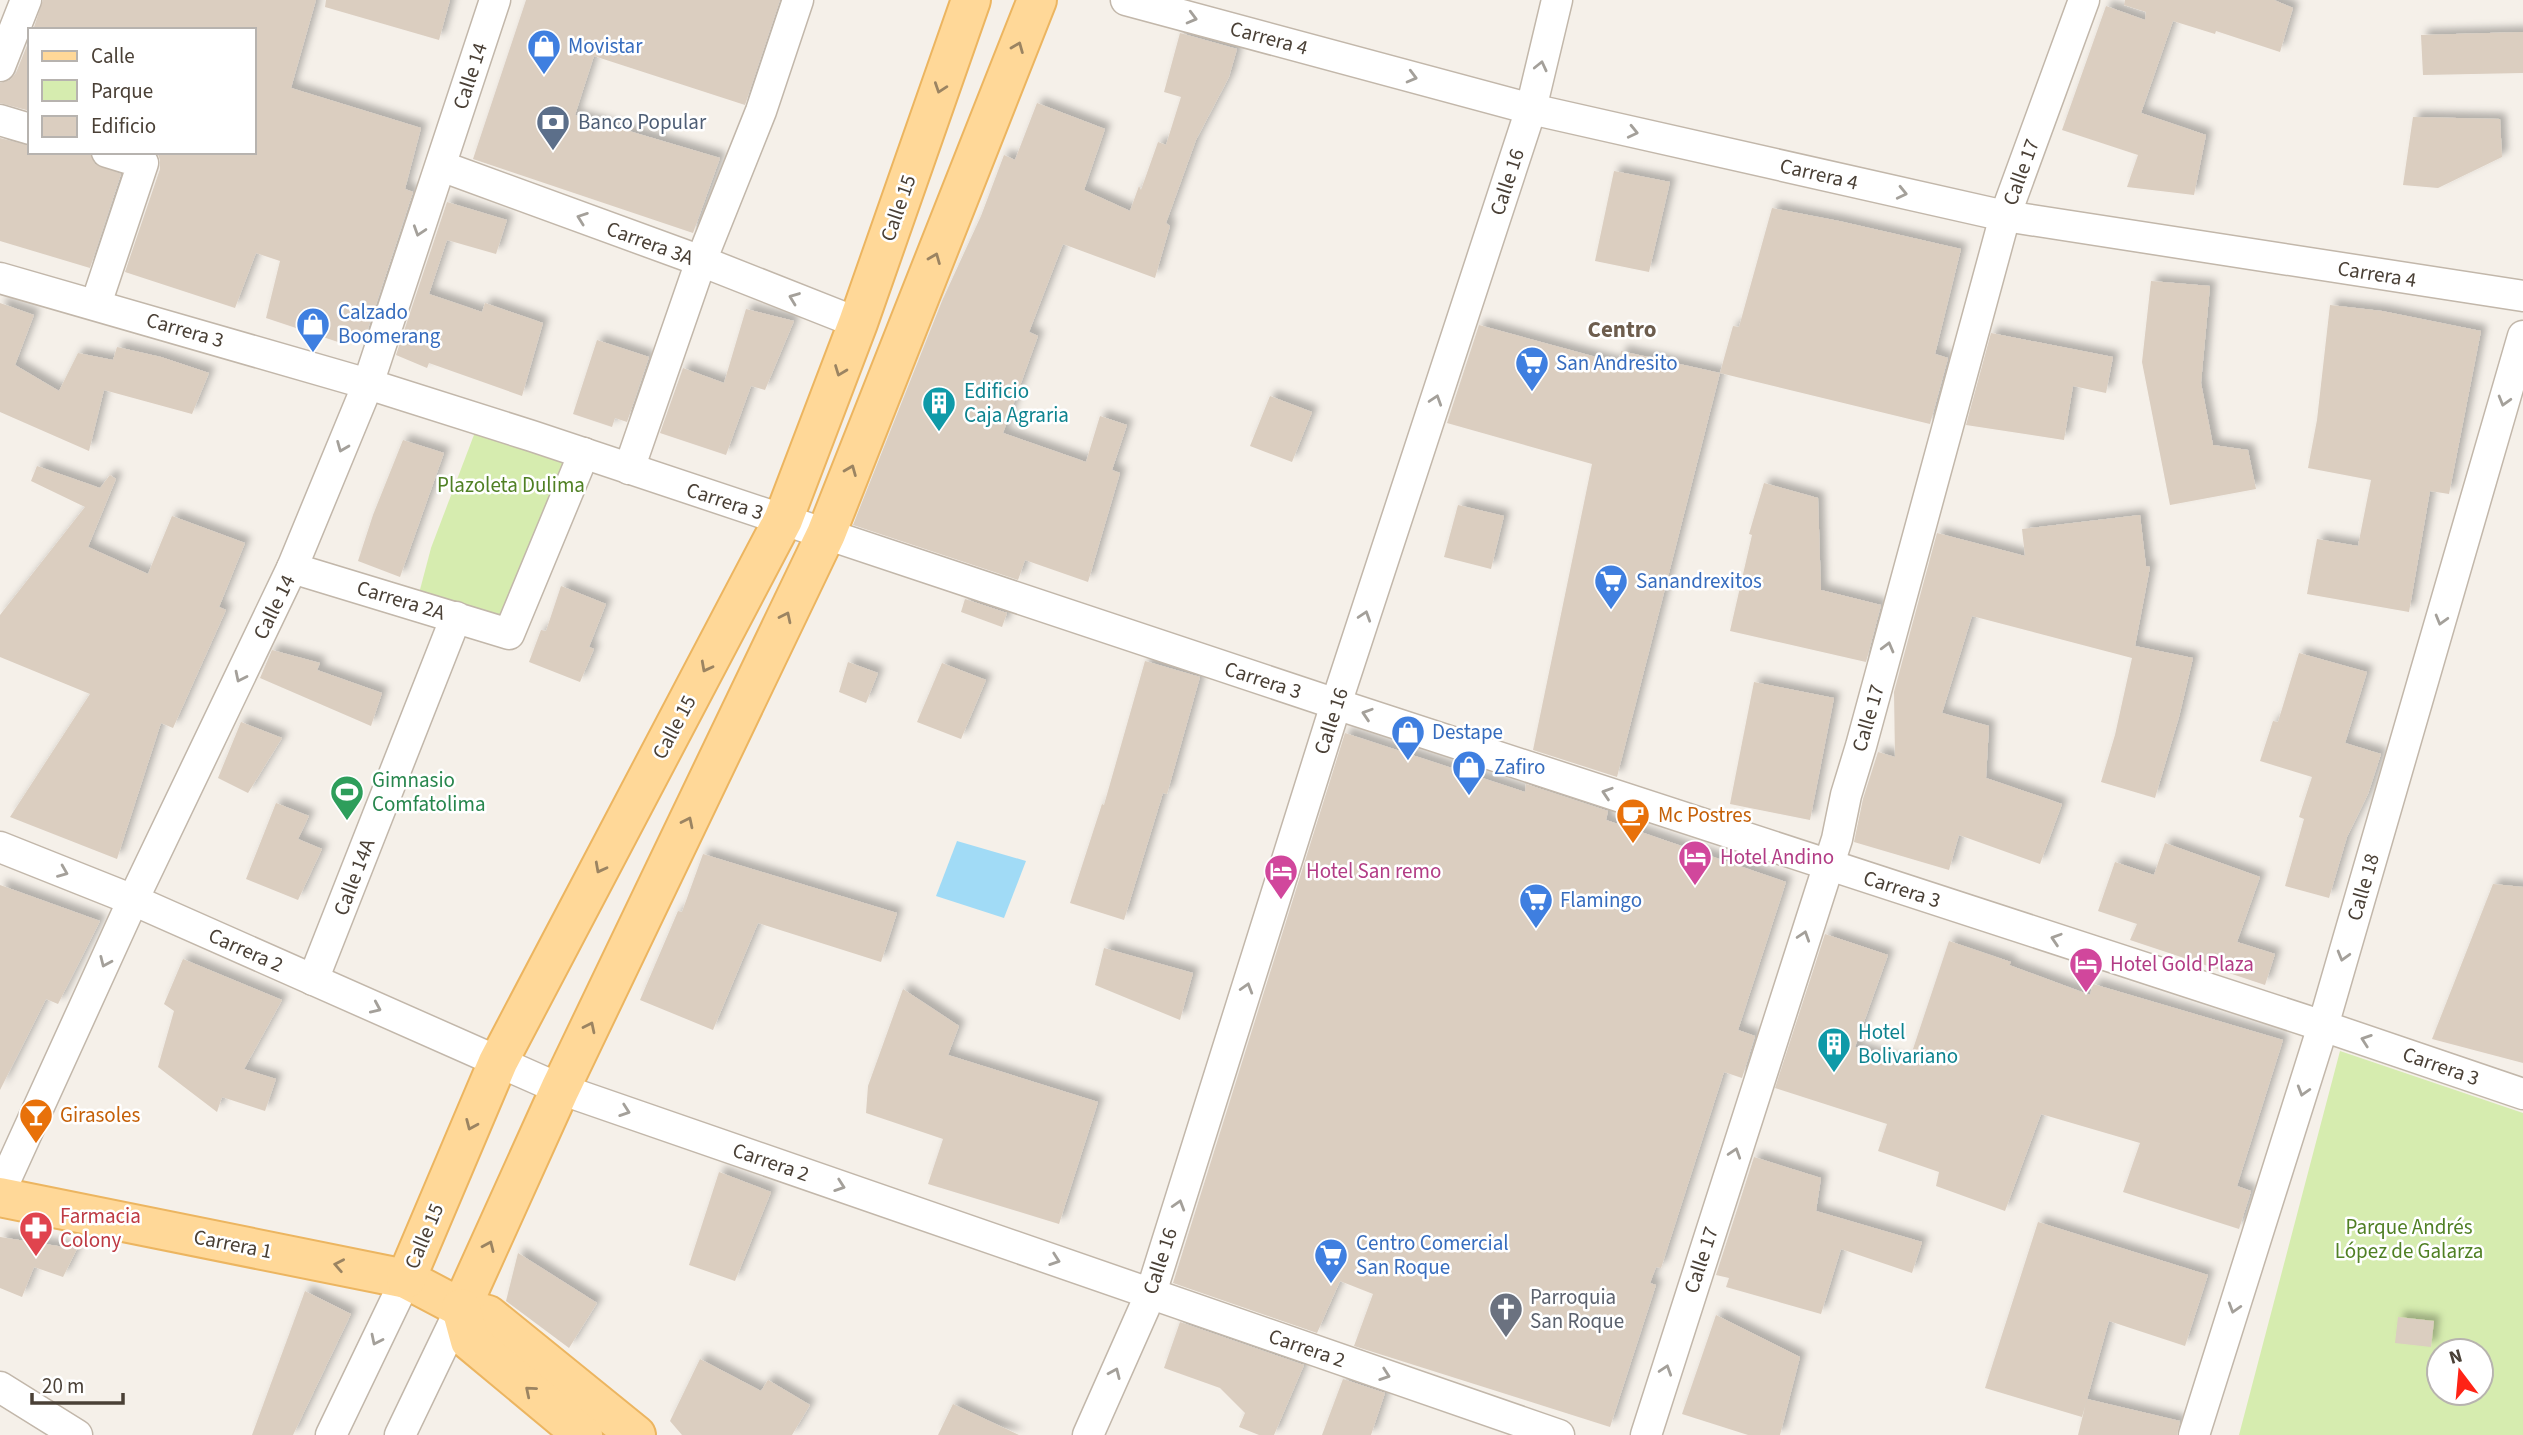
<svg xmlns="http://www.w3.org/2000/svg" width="2523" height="1435" font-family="'Source Sans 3',sans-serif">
<defs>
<filter id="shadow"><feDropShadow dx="6" dy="-6" stdDeviation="3.5" flood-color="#0004"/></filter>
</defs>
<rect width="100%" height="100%" fill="#f5f0e9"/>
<g fill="#d6ecaf" fill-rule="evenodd">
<polygon points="480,419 578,451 507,629 417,601 431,548"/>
<path d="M2340,1051l183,62v322h-284zM2439,1351h42v42h-42z"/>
</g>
<polygon fill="#a1dbf6" points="957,841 1026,861 1004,918 936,896"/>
<g fill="#dbcec0" filter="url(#shadow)">
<polygon points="43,0 316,0 291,88 421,128 405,189 413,192 364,341 351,335 347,345 266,318 280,261 256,253 235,308 125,272 160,169 160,160 157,152 254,152 254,30 33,30"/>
<polygon points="326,0 450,0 439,40 325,7"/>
<polygon points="526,0 780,0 745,105 594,56 575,115 720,158 693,233 473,159"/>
<polygon points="2125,0 2274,0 2293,8 2280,52 2216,31 2215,34 2173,21 2141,113 2206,135 2194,195 2127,187 2138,155 2062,130 2106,6 2145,20 2146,12 2124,5"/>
<polygon points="2523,32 2523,73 2423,75 2421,35"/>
<polygon points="1180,33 1237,49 1229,77 1196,140 1170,212 1166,223 1170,226 1155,278 1063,244 1029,332 1038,336 1003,433 1086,462 1100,416 1127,425 1112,470 1120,473 1088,582 1025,560 1018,580 853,525 942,301 981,216 1004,155 1015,160 1037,103 1105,129 1084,190 1130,211 1139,186 1141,190 1158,142 1166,145 1181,97 1164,92"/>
<polygon points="30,38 30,111 0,103 0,83 10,80 16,73"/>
<polygon points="2413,117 2500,119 2502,157 2438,188 2403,185"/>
<polygon points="0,138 30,146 30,152 90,152 95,164 121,174 90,268 0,241"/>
<polygon points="1614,171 1670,182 1649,272 1595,261"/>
<polygon points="447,202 507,220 496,254 447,240 429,294 482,312 485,303 543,323 522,396 429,363 427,368 396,355"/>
<polygon points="1772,208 1839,221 1961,249 1935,354 1948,358 1930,424 1720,373 1733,326 1739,327"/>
<polygon points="2151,281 2210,286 2201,383 2213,445 2248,450 2256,489 2170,505 2142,362"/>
<polygon points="0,303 34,315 15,365 59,391 78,353 113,360 117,347 161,357 209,373 192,414 104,390 89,451 0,412"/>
<polygon points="2330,305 2382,311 2481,331 2449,494 2430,491 2409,612 2307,594 2317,539 2358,546 2371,480 2308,468 2317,420"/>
<polygon points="746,309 794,321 765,390 751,386 726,455 660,433 683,368 724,383"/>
<polygon points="1479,325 1618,363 1621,351 1720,373 1617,777 1533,750 1592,464 1447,423"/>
<polygon points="1991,333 2113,357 2106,393 2073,386 2064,440 1966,425"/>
<polygon points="597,340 649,357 627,422 615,418 612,427 573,414"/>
<polygon points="1270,396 1312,412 1292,462 1250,446"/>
<polygon points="403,440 444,453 400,577 358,561 373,515"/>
<polygon points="37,466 100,488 110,475 116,479 88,547 148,574 172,516 245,543 219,607 226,610 173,728 161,723 117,859 10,817 90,694 0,657 0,615 85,507 31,481"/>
<polygon points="1764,483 1818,498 1821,590 1881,605 1866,662 1730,631 1752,535 1749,534"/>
<polygon points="1458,505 1504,516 1491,569 1444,557"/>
<polygon points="2140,515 2146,566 2150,567 2135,646 2193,658 2179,717 2155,798 2101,782 2115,735 2132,658 1972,616 1942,713 1989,726 1986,778 2062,804 2040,864 1959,835 1949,870 1854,842 1863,799 1878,752 1895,757 1894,692 1937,533 2025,556 2022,529"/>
<polygon points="561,586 606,604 589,647 594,649 580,682 529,662 541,630 546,631"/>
<polygon points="965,599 1007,613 1002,627 961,612"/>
<polygon points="272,650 320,663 317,670 382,693 371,726 260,678"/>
<polygon points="2299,653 2367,672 2345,743 2381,754 2368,794 2347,837 2329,898 2285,886 2304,819 2299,817 2312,777 2260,761 2273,721 2278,722"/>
<polygon points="1145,661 1200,677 1167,794 1163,793 1124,920 1070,903 1102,804 1104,805"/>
<polygon points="848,662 878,673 866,703 839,692"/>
<polygon points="942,663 986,680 961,739 917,722"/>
<polygon points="1754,682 1834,698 1810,820 1730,804"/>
<polygon points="241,722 282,738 248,793 218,778"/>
<polygon points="1345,733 1525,792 1526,784 1608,811 1606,820 1786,882 1738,1030 1755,1036 1742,1078 1724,1072 1661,1268 1656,1267 1650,1283 1656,1285 1610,1427 1354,1346 1373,1294 1340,1281 1317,1333 1173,1283"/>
<polygon points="276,803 309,816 298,839 322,849 298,900 246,879"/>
<polygon points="2165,843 2260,877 2237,942 2275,954 2265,985 2130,940 2137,924 2098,911 2115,862 2154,875"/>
<polygon points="703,854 897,913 881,962 758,923 713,1030 640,1000 678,911 682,912"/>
<polygon points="2493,884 2523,887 2523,1063 2432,1039"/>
<polygon points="0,885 100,921 58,1004 46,999 0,1090"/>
<polygon points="1825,934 1888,955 1855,1047 1908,1064 1949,941 2011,962 2009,965 2090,995 2093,984 2283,1040 2237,1186 2251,1191 2239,1229 2123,1192 2140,1143 2041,1114 2005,1211 1936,1186 1939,1172 1878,1151 1887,1124 1775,1088"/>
<polygon points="1104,948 1193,973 1180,1020 1095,985"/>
<polygon points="183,959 282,1000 244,1069 276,1079 265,1111 222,1097 217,1112 158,1067 174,1011 164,1004"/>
<polygon points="903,989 959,1026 948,1055 1098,1102 1059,1224 928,1184 943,1139 866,1113 868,1086"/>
<polygon points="1754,1157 1821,1178 1816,1211 1922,1242 1912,1273 1841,1249 1821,1314 1726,1287 1729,1278 1716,1275"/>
<polygon points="719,1172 771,1192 735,1281 689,1265"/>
<polygon points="2038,1222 2208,1275 2185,1346 2109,1321 2082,1417 1985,1388"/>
<polygon points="0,1237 77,1249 63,1277 34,1267 22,1297 0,1288"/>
<polygon points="518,1253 597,1303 569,1348 506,1301"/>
<polygon points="305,1291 351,1314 293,1435 252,1435"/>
<polygon points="1716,1315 1800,1357 1780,1435 1748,1435 1682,1414"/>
<polygon points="2398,1317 2434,1321 2431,1347 2395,1343"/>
<polygon points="1180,1322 1304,1365 1274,1435 1259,1435 1239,1427 1245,1413 1220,1388 1164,1368"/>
<polygon points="700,1359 761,1391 768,1380 810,1405 792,1435 682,1435 670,1421"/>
<polygon points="1343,1379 1385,1393 1371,1435 1322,1435"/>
<polygon points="2087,1399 2180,1421 2177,1435 2078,1435"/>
<polygon points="953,1404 1019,1435 938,1435"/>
</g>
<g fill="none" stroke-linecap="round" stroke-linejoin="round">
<g stroke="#c2b7aa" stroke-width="33">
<g id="minor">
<polyline points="1126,0 1531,109 2005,216 2523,296"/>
<polyline points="0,66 26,0"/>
<polyline points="0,120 30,129"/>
<polyline points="441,166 701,261 858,323"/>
<polyline points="0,278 368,384 532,436 1336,704 2323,1026 2523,1094"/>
<polyline points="96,304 143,163 107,152"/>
<polyline points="629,469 701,261 761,111 798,0"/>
<polyline points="292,568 509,634 584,453"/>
<polyline points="0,847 133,900 560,1089 1559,1435"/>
<polyline points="313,980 456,617"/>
<polyline points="0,1192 133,900 292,568 368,384 495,0"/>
<polyline points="0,1387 77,1435"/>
<polyline points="331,1435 406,1279"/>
<polyline points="400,1435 461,1308"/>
<polyline points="1088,1435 1151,1293 1336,704 1531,109 1557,0"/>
<polyline points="1646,1435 1837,839 1846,795 1861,746 2005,216 2084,0"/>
<polyline points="2194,1435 2323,1026 2523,336"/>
</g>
</g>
<g stroke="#ecb560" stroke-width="42">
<g id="major">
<polyline points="0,1197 406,1279 461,1308 488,1315 636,1435"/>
<polyline points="406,1279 498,1062 783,520 858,323 971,0"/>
<polyline points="461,1308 560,1089 826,534 1037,0"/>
<polyline points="461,1308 470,1341 583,1435"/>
</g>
</g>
<use href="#minor" stroke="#fff" stroke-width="30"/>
<use href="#major" stroke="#ffd898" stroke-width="38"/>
</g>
<defs><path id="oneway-chevron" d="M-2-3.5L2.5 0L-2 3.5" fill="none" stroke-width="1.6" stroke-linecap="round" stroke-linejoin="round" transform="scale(1.75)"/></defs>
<g stroke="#a4a09a">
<use href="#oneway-chevron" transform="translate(1192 18) rotate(15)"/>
<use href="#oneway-chevron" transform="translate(1541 66) rotate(-77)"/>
<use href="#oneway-chevron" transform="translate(1412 77) rotate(15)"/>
<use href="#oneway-chevron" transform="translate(1633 132) rotate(13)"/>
<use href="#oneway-chevron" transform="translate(1902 193) rotate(13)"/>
<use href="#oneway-chevron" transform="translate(582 218) rotate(-160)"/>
<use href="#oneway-chevron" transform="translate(419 231) rotate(108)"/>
<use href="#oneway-chevron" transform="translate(794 298) rotate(-159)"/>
<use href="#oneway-chevron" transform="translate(1436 400) rotate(-72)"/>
<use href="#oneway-chevron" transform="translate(2504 401) rotate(106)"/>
<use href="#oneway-chevron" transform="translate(342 447) rotate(112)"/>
<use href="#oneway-chevron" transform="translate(1365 616) rotate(-72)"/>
<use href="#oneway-chevron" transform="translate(2441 620) rotate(106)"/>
<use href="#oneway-chevron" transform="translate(1888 647) rotate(-75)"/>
<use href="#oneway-chevron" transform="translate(240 677) rotate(116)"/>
<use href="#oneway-chevron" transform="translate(1367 714) rotate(-162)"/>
<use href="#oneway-chevron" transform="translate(1607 793) rotate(-162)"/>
<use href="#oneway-chevron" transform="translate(63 872) rotate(22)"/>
<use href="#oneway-chevron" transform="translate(1804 936) rotate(-72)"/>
<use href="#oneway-chevron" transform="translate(2056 939) rotate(-162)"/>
<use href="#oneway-chevron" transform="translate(2343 956) rotate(106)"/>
<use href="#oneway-chevron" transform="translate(105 962) rotate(114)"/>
<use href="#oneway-chevron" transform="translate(1247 988) rotate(-73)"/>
<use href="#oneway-chevron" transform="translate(376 1008) rotate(24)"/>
<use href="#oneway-chevron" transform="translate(2366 1040) rotate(-161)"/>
<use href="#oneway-chevron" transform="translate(2303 1091) rotate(107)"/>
<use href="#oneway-chevron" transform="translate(625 1111) rotate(19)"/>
<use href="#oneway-chevron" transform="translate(1735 1153) rotate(-72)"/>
<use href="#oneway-chevron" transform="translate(840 1186) rotate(19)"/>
<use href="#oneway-chevron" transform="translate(1179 1205) rotate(-73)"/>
<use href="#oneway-chevron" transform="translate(1055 1260) rotate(19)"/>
<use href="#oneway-chevron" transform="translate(2234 1308) rotate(107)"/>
<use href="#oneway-chevron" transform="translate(376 1340) rotate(116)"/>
<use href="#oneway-chevron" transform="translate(1666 1370) rotate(-72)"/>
<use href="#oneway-chevron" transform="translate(1115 1373) rotate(-66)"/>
<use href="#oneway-chevron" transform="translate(1385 1375) rotate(19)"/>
</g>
<g stroke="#9b8462">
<use href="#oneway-chevron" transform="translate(1018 47) rotate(-68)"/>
<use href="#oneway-chevron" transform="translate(940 88) rotate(109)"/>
<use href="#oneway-chevron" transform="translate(935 258) rotate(-68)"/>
<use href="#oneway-chevron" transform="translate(840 371) rotate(111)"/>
<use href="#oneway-chevron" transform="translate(851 470) rotate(-68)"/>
<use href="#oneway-chevron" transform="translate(786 617) rotate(-64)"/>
<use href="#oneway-chevron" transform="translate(706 667) rotate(118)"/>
<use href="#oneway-chevron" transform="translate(688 822) rotate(-64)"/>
<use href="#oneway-chevron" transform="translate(600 868) rotate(118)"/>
<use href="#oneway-chevron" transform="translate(590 1027) rotate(-64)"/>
<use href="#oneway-chevron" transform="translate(471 1125) rotate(113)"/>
<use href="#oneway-chevron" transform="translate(489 1246) rotate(-66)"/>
<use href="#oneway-chevron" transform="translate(339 1265) rotate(-169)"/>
<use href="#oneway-chevron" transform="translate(530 1391) rotate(-140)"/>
</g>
<defs>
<g id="shop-pin" transform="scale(1.75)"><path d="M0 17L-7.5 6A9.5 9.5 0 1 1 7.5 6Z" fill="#3f7fe0" stroke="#fff"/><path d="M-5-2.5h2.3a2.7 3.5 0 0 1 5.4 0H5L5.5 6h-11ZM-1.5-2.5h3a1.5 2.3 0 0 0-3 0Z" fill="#fff"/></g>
<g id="bank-pin" transform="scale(1.75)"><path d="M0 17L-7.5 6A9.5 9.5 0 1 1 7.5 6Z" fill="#5c6f8a" stroke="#fff"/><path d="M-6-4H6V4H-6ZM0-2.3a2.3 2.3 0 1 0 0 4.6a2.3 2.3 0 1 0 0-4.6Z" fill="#fff"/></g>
<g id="supermarket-pin" transform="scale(1.75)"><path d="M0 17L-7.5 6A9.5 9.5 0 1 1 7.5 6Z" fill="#3f7fe0" stroke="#fff"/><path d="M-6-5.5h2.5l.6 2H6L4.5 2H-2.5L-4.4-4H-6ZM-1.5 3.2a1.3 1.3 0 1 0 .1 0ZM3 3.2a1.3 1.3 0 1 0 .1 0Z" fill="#fff"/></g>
<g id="building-pin" transform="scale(1.75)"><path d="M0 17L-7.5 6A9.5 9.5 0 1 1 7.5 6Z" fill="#0f9aa8" stroke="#fff"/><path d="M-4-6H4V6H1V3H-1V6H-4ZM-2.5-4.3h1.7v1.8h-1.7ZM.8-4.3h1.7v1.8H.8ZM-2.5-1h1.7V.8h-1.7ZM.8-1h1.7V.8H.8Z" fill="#fff"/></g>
<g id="stadium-pin" transform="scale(1.75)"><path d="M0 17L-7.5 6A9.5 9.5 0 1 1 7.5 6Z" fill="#2e9e5b" stroke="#fff"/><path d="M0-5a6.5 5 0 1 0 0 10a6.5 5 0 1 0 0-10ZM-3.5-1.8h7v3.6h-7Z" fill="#fff"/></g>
<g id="cafe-pin" transform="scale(1.75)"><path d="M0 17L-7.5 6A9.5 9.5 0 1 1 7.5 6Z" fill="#e8710a" stroke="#fff"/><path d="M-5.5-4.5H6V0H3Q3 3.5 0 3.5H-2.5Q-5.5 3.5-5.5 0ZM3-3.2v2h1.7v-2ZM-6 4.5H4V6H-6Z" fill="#fff"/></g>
<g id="hotel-pin" transform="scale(1.75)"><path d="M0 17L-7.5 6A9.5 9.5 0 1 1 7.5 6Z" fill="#d1479c" stroke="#fff"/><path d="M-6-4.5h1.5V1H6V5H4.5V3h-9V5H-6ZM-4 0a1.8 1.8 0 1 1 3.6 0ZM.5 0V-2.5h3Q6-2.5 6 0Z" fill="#fff"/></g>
<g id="bar-pin" transform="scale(1.75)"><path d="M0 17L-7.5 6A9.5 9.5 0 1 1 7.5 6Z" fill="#e8710a" stroke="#fff"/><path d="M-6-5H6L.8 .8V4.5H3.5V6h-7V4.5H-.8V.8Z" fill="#fff"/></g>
<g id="pharmacy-pin" transform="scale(1.75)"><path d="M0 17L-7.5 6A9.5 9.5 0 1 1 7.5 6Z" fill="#e0444e" stroke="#fff"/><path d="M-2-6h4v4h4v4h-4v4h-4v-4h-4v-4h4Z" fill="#fff"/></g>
<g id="church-pin" transform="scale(1.75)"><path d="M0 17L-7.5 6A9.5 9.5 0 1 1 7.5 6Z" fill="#6b7280" stroke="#fff"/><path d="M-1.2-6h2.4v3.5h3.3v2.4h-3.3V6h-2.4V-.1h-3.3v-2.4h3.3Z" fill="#fff"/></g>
</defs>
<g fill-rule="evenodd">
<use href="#shop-pin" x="544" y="46"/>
<use href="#bank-pin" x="553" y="122"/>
<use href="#shop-pin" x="313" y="324"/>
<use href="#supermarket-pin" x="1532" y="363"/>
<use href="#building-pin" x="939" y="403"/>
<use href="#supermarket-pin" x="1611" y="581"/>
<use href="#shop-pin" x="1408" y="732"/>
<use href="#shop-pin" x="1469" y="767"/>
<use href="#stadium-pin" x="347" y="792"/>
<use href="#cafe-pin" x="1633" y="815"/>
<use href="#hotel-pin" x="1695" y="857"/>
<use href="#hotel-pin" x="1281" y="871"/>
<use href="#supermarket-pin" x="1536" y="900"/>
<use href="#hotel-pin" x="2086" y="964"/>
<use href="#building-pin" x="1834" y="1044"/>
<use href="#bar-pin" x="36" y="1115"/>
<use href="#pharmacy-pin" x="36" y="1228"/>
<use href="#supermarket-pin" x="1331" y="1255"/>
<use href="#church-pin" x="1506" y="1309"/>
</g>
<g text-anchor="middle" stroke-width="5" stroke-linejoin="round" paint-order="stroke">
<g font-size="21" fill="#4a4036" stroke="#fff">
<text transform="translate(1269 38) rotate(15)" y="7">Carrera 4</text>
<text transform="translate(470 76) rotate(-72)" y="7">Calle 14</text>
<text transform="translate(2021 172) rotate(-70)" y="7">Calle 17</text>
<text transform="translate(1819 174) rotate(13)" y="7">Carrera 4</text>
<text transform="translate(1507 182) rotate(-72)" y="7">Calle 16</text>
<text transform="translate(898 208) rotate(-71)" y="7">Calle 15</text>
<text transform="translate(650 243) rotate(20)" y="7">Carrera 3A</text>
<text transform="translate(2377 274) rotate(9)" y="7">Carrera 4</text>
<text transform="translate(185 330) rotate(16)" y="7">Carrera 3</text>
<text transform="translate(725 501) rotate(18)" y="7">Carrera 3</text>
<text transform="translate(401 600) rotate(17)" y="7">Carrera 2A</text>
<text transform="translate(274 607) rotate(-64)" y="7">Calle 14</text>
<text transform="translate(1263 680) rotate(18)" y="7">Carrera 3</text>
<text transform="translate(1868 718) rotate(-74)" y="7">Calle 17</text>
<text transform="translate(1331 721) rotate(-72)" y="7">Calle 16</text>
<text transform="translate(674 727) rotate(-62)" y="7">Calle 15</text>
<text transform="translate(354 877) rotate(-69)" y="7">Calle 14A</text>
<text transform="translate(2363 887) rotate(-74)" y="7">Calle 18</text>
<text transform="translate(1902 889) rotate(18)" y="7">Carrera 3</text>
<text transform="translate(246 950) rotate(24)" y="7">Carrera 2</text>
<text transform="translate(2441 1066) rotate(19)" y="7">Carrera 3</text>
<text transform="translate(771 1162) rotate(19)" y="7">Carrera 2</text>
<text transform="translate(424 1236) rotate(-67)" y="7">Calle 15</text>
<text transform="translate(233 1244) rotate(11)" y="7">Carrera 1</text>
<text transform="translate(1701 1260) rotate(-72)" y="7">Calle 17</text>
<text transform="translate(1160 1261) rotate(-72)" y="7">Calle 16</text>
<text transform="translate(1307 1348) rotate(19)" y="7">Carrera 2</text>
</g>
<g font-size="21" fill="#366cbe" stroke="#fff" text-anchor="start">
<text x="568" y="53">Movistar</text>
<text x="338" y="319">Calzado<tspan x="338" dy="24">Boomerang</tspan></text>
<text x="1556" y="370">San Andresito</text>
<text x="1636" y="588">Sanandrexitos</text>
<text x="1432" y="739">Destape</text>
<text x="1494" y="774">Zafiro</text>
<text x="1560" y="907">Flamingo</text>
<text x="1356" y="1250">Centro Comercial<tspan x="1356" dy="24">San Roque</tspan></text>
</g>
<g font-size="21" fill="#4e5e75" stroke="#fff" text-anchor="start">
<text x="578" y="129">Banco Popular</text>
</g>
<g font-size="21" fill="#0d838f" stroke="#fff" text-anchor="start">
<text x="964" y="398">Edificio<tspan x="964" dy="24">Caja Agraria</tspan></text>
<text x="1858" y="1039">Hotel<tspan x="1858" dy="24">Bolivariano</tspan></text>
</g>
<g font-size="21" fill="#508024" stroke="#fff">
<text x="511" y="492">Plazoleta Dulima</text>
<text x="2409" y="1234">Parque Andrés<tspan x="2409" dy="24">López de Galarza</tspan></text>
</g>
<g font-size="21" fill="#27864d" stroke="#fff" text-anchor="start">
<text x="372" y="787">Gimnasio<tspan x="372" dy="24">Comfatolima</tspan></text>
</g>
<g font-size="21" fill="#c56008" stroke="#fff" text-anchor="start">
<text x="1658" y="822">Mc Postres</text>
<text x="60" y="1122">Girasoles</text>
</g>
<g font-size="21" fill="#b23c85" stroke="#fff" text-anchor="start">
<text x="1720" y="864">Hotel Andino</text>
<text x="1306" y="878">Hotel San remo</text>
<text x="2110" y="971">Hotel Gold Plaza</text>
</g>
<g font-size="21" fill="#be3a42" stroke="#fff" text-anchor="start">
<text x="60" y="1223">Farmacia<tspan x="60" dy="24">Colony</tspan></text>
</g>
<g font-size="21" fill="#5b616d" stroke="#fff" text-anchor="start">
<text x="1530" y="1304">Parroquia<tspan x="1530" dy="24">San Roque</tspan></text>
</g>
<g font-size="23" font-weight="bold" fill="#6d5d4d" stroke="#fff">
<text x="1622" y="337">Centro</text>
</g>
</g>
<rect x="28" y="28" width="228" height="126" fill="#ffffff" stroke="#b7b3af" stroke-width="2"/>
<rect x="42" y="51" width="35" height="10" fill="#ffd898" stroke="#b7b3af" stroke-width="2"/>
<text x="91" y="63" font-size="21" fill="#4a4036">Calle</text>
<rect x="42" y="80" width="35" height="21" fill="#d6ecaf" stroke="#b7b3af" stroke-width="2"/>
<text x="91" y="98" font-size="21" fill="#4a4036">Parque</text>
<rect x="42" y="116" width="35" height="21" fill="#dbcec0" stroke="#b7b3af" stroke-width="2"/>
<text x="91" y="133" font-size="21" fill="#4a4036">Edificio</text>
<g transform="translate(2460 1372) rotate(344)"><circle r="33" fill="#ffffff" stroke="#b7b3af" stroke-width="2"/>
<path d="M0-5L12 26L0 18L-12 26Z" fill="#ff2316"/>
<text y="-10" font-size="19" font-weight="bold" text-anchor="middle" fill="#4a4036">N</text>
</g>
<path d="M32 1393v10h91v-10" fill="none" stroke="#4a4036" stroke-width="3.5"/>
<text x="42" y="1393" font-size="21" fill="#4a4036" stroke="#ffffff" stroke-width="5" paint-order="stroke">20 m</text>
</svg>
